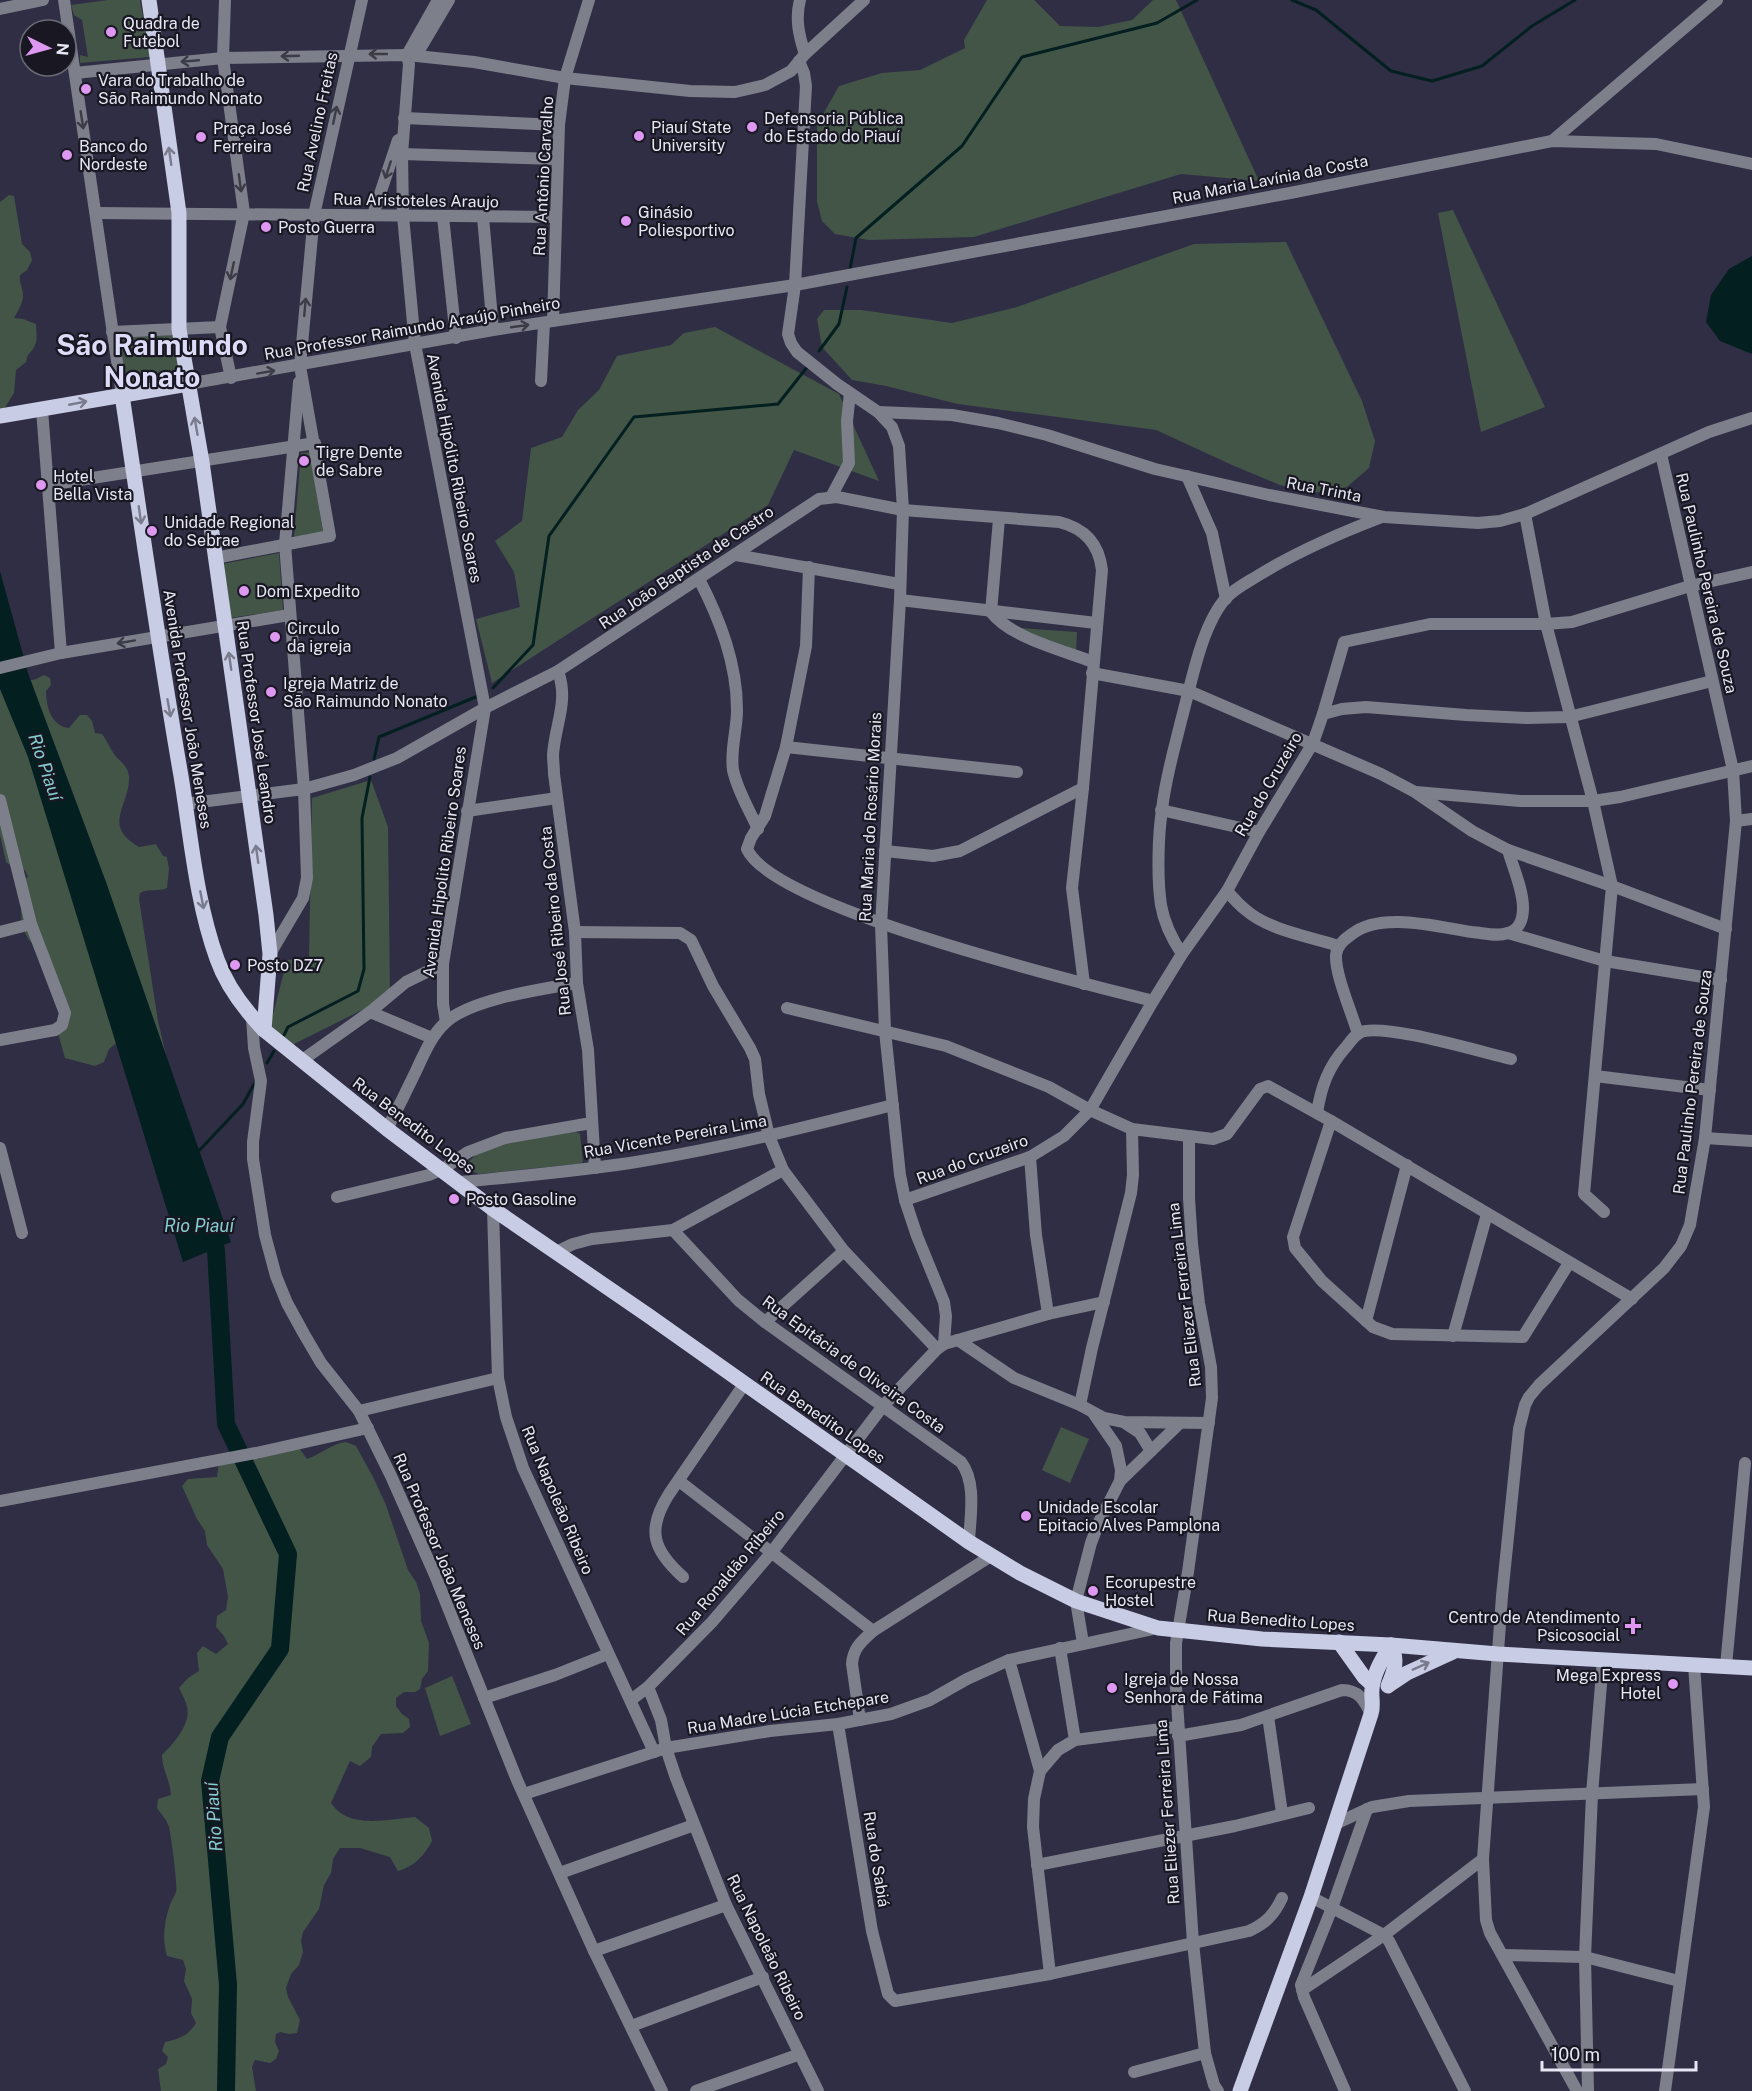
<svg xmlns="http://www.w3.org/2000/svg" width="1752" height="2091" font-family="'Public Sans',sans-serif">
<rect width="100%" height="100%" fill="#302e45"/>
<g fill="#425547">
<polygon points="108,0 140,0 150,57 80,63 80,55 88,57 82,20 74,15 71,5"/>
<polygon points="987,0 1034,0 1060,26 1098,27 1132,20 1153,0 1176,0 1259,181 1181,174 974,237 869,240 835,234 822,221 817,201 817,125 839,86 882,73 920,70 965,48 964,40"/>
<path d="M9,195l5,1 8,48 8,8 2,8 -5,10 -7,5c-1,8 3,13 3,20 0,8 -5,16 -9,23l9,1 13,5c0,7 2,15 -1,21 -3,8 -7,6 -9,17l-10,8 -2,23 -10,16h-4v-207z"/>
<polygon points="1453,210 1545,407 1481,432 1438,213"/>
<polygon points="1286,242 1362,401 1375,441 1369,468 1347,487 1313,493 1280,485 1232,465 1156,430 958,404 886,386 852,380 822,347 817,319 824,310 861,310 952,323 1017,307 1194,244"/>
<polygon points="715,327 839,394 879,481 794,450 768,505 492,683 476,619 520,607 514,572 495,541 522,521 531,448 562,437 578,410 599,390 617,356 671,345 684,333"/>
<polygon points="172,335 174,337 181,377 138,386 126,384 121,343 124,337"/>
<polygon points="310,452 323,532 294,538 301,453"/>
<polygon points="279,553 283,610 230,618 222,564"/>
<polygon points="1004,627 1077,632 1076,653"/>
<path d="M44,675l6,3 1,7 -5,6c0,15 5,35 23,37l11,-13h7l5,6 3,12 7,1c5,6 7,13 12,20 6,8 14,11 15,23 1,29 -28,48 10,70l17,-3 7,12 4,1 2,12 -2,19c-9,4 -19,0 -27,5l-1,6 19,122 11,47 -49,-28 -11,9 -5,13 -9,4 -30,-8 -6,-21v-13l6,-5 -28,-71c-22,-17 -15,-44 -15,-68l6,-3 -3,-7 -11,-2 -8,-6 -6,-27v-147l36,-9z"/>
<polygon points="371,780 388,827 390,996 290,1046 270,1026 287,960 309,958 312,798"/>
<path d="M576,1132l4,2 3,28 -6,2 -98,10 -7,-3 -4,-6c6,-23 86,-30 108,-33z"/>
<polygon points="1061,1427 1089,1439 1070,1483 1042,1470"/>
<path d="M346,1442l10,4 17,31 13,28 22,65 8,12 4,12 1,27 8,22 -1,28 -6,8 -2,10 -5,3h-11l-8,6v8l6,8 7,5 1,8 -7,6 -22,1 -9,13 -1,10 -11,9 -10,-5 -19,42c18,27 57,16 84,14l14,11 3,13c-8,15 -17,25 -34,30l-8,-14 -30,-9h-20l-7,11 -2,14 -7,12 -5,24 -16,23 -2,9 2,11 -4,13 -8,9 -5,14 2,9 12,23 -3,13 -8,1 -9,-2 -4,2 -1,8 4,9 -3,8 -6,4 -15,-3 -3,7 4,24h-95l-3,-22 8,-5 2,-7 -6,-6 3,-9c14,-3 23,-6 31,-19l-5,-10 1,-14 -8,-18 2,-12 -3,-9 -16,-4c-5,-17 -3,-34 3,-51 1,-4 4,-8 6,-13 2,-6 -5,-56 -7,-65 -2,-7 -8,-13 -12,-19l1,-9 13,-4c-1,-15 -9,-26 -9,-40 12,-12 29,-31 25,-48 -1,-6 -5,-13 -8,-19l9,-10 11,-7 -2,-18 6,-7 13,8 12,-10 -4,-8 -8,-9 1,-11 9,-6 2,-13 -5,-28 -16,-24 -2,-14 -8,-12 -15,-33 6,-7 29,-2 2,-15 20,-3h19l16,-9 25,-2 8,11c14,-5 24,-15 39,-17z"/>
<polygon points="452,1676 471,1724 440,1736 425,1688"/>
</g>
<g fill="#031f20">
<polygon points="1752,256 1752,354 1720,341 1706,322 1711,295 1729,269"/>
<polygon points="0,571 28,673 106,882 231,1242 183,1262 28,757 0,689"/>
</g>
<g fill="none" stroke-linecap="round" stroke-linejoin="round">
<g stroke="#031f20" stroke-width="3">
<polyline points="1292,0 1316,10 1391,71 1432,81 1482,66 1532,26 1575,0"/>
<polyline points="850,269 856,238 962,146 1022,57 1157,23 1197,0"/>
<polyline points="819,351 839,324 847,287"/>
<polyline points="493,688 533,645 549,536 634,417 778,404 808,366"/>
<polyline points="374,759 379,737 478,696"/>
<polyline points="284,1035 288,1027 358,991 364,969 362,818 370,777"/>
<polyline points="267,1063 274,1051"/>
<polyline points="196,1154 243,1104 254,1084"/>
</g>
<polyline stroke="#031f20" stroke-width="18" points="210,1225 216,1250 226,1424 288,1554 280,1649 220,1737 210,1781 228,1985 226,2091"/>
<g stroke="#7d7f8b" stroke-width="12">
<polyline points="64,0 122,395"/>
<polyline points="225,0 223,58 244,213 220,327 231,378"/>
<polyline points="438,0 407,55 409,64 402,154 403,216 415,344 485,708 443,964 443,1004 446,1022"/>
<path d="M800,0c-5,19 -1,36 5,54"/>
<polyline points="0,9 43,0"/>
<polyline points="417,54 449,0"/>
<polyline points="799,61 804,73 806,86 795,285 788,334 791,343 797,352 837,384 878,412 892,427 899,446 903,510 900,600 881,925 885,1031 900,1175 905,1200 917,1236 944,1302 946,1316 944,1344"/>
<polyline points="75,73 223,58 407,55 474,62 565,78 690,91 735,92 765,85 791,71 805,54 864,0"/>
<polyline points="404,118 559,125"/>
<polyline points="1552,141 1717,0"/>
<polyline points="402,154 557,159"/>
<polyline points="97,213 555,217"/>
<polyline points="373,215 398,140"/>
<polyline points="443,217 456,338"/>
<polyline points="483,217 493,330"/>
<polyline points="553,321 559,125 565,78 589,0"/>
<polyline points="112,332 220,327"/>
<polyline points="541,381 544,323"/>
<polyline points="188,384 493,330 795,285 1290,193 1552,141 1656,144 1752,164"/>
<polyline points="42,410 61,653"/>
<polyline points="878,412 952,415 998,423 1047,435 1155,469 1269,495 1384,517 1478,523 1500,521 1525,514 1709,432 1752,418"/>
<polyline points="1187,476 1212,533 1226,599"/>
<polyline points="48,485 315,443"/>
<polyline points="831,497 849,463 847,421 850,393"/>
<polyline points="1525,514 1546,624 1593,801 1612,886 1726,929"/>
<path d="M999,519l-8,93c20,26 71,38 102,50"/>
<polyline points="736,555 899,584"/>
<polyline points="215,558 330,536 300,366 314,215 362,0"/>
<path d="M809,567l-3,79 -20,101 -21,69 -14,22 -4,11c26,59 335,134 406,152"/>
<path d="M699,579c21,41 38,84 38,131 0,20 -7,41 -4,60 4,20 17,41 25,59"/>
<polyline points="900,600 1096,623"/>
<polyline points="0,668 61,653 289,615"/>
<path d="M558,671c11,31 -3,53 -5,84 0,6 1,12 1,19l21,158 2,51 11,67 7,118"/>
<polyline points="1092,673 1189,691 1381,774 1415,792 1472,831 1508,850 1612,886 1584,1194 1604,1212"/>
<polyline points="1323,714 1342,709 1366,707 1466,715 1527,718 1569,717 1712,681"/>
<polyline points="786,747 1017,772"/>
<polyline points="1416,792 1520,801 1593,801 1620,797 1752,766"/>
<polyline points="0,800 31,924 65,1013 62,1025 55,1030 0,1040"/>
<path d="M185,804l119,-15 50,-14 43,-17 88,-50 73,-37 261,-172 18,-2 66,13 156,12c25,6 40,22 43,48l-19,218 -11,100 12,96"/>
<polyline points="1161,810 1259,832"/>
<polyline points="467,811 557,798"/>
<polyline points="1736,821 1752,819"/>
<polyline points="885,851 933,856 960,851 1083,788"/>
<path d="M1227,891c6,7 12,14 20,20 22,19 64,26 92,35"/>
<polyline points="0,932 31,924"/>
<polyline points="575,932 680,933 691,940 713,986 750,1048 755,1059 759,1094 769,1136 783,1170 844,1251 937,1349"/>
<polyline points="1508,933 1605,961 1721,980"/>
<polyline points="270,954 303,898 307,878 304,789 285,544 299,382"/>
<path d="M1182,954c-10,-15 -18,-31 -21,-49 -4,-27 -3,-69 1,-95 3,-30 12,-60 19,-89 10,-36 20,-95 45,-123 9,-10 22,-16 33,-23 39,-24 81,-42 123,-58"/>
<polyline points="787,1008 946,1046 1049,1087 1090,1110 1132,1129 1213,1139 1227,1134 1260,1089 1268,1086 1331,1121"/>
<polyline points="370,1012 406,982 443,964"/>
<polyline points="252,1017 254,1048 261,1081 253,1142 253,1159 265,1235 276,1276 287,1303 304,1334 321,1363 359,1411 391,1476 435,1575 517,1780 594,1951 662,2091"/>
<path d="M1358,1034c-6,-21 -23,-59 -22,-79 1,-10 9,-16 16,-21 29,-23 86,-7 120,-2 12,1 25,5 36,1 12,-3 15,-15 15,-25 0,-19 -10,-40 -15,-58"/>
<polyline points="301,1061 370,1012 432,1038"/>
<polyline points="1595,1076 1710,1090"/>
<path d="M1317,1113c4,-26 11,-46 29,-66 4,-5 8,-11 13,-14 20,-12 125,20 152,26"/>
<path d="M387,1129c10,-19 20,-39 29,-58 8,-17 15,-35 29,-48 25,-24 98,-34 132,-40"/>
<polyline points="1189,1136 1189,1198 1192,1244 1199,1303 1211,1367 1212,1398 1188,1572 1176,1643 1176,1687 1193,1943 1205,2053 1214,2085 1218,2091"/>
<polyline points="1705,1138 1752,1141"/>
<polyline points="0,1148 22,1233"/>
<polyline points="1030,1157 1036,1235 1048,1314"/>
<path d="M460,1182c61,-6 122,-11 182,-21 85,-14 168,-35 251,-56"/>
<polyline points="337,1197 429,1175 443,1169 468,1152 505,1138 591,1123"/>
<polyline points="905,1200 1030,1157 1064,1136 1090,1110 1153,1001 1182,954 1227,891 1259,832 1313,743 1323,714 1344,642 1430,624 1546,624 1572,622 1690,586 1752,572"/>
<polyline points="493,1209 498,1378 506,1417 523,1468 654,1752"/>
<path d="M673,1230l65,70 27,22 196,140c16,21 9,55 8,80"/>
<polyline points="556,1252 573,1244 592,1239 673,1230 783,1170"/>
<polyline points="1569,1263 1523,1337 1392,1334 1373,1327 1322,1281 1295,1248 1293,1237 1331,1121 1632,1299"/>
<polyline points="1366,1321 1407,1165"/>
<polyline points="765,1322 844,1251"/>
<polyline points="1453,1336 1487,1214"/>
<polyline points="958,1340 1014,1378 1080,1405 1104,1418 1124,1422 1209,1423"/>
<polyline points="1080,1405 1092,1348 1131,1193 1133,1175 1132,1129"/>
<polyline points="359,1411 498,1378"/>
<polyline points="1125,1423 1140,1433 1151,1451"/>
<polyline points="679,1481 873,1631"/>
<polyline points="1120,1481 1180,1423"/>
<polyline points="0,1501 256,1453 368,1428"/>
<path d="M683,1577c-30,-27 -37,-47 -14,-83l76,-111"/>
<polyline points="1083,1643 1076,1601 1091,1543 1099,1522 1120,1481 1121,1470 1116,1446 1094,1414"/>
<polyline points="1060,1648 1075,1740"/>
<polyline points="1009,1660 1040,1771 1034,1799 1033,1827 1050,1974"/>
<polyline points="1726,1666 1745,1463"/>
<polyline points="648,1687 661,1720 666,1748 676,1778 726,1905 818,2091"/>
<polyline points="484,1698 555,1675 608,1654"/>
<polyline points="631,1700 648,1687 712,1622 771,1553 883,1406 937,1349 944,1344 1048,1314 1104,1302"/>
<polyline points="1268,1716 1282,1813"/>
<path d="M860,1720l-8,-56c1,-16 10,-23 21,-33l118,-75"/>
<path d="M838,1724l34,207 16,63 7,7 155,-27 199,-43c17,-8 25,-16 33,-33"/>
<path d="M1178,1736l63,-11 101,-35c17,0 22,10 29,24"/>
<polyline points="1040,1771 1058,1750 1075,1740 1177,1727"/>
<polyline points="524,1794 666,1748 770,1731 838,1724 891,1714 930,1700 967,1679 1009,1660 1158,1628"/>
<polyline points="1335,1824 1372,1807 1409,1801 1703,1789"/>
<polyline points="1037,1865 1235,1826 1309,1808"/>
<polyline points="560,1873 694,1825"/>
<polyline points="1311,1897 1384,1935 1389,1941 1465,2091"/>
<polyline points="594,1951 726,1905"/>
<polyline points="1504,1955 1585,1957 1679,1981"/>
<polyline points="1302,1990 1384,1935 1483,1859"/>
<polyline points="631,2026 763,1977"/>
<polyline points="1134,2072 1205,2053"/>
<polyline points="696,2091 800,2054"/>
<polyline points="1345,2091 1304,1997 1301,1985 1332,1908 1367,1809"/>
<polyline points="1577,2091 1490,1933 1486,1920 1483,1859 1502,1596 1519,1429 1525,1405 1529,1397 1539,1385 1664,1268 1681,1246 1690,1225 1705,1138 1736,821 1733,770 1661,454"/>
<polyline points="1588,2091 1585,1957 1592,1794 1603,1660"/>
<polyline points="1665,2091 1704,1807 1694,1665"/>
</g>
<g stroke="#c9cce5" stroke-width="15">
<polyline points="149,0 179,213 179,329 202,462 266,915 270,954 264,1030"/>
<path d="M122,395c19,127 37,255 59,381 10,61 15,125 36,183 9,26 28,51 47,71l123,99 106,80 156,107 320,226 51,31 56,28 82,27 104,11 129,6 107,9 254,14"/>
<polyline points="0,416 188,384"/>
<polyline points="1339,1642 1364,1677 1372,1684"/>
<polyline points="1389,1685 1407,1673 1453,1652"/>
<path d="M1388,1686c7,-16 10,-26 3,-41"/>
<path d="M1240,2091l71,-194 60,-183c3,-9 0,-16 1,-25 1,-15 11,-32 19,-44"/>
</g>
</g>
<defs><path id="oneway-shaft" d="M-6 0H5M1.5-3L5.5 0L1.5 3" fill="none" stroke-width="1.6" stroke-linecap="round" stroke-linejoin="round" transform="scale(1.5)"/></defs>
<g stroke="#3c3c47">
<use href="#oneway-shaft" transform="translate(378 54) rotate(-180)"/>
<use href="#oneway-shaft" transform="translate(290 56) rotate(178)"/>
<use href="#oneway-shaft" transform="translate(190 61) rotate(175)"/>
<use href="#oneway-shaft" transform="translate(335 115) rotate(-78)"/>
<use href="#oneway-shaft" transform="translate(82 120) rotate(81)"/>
<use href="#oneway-shaft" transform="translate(388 170) rotate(108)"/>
<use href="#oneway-shaft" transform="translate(240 183) rotate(82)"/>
<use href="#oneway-shaft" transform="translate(232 271) rotate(102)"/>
<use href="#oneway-shaft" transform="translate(305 307) rotate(-85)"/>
<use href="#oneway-shaft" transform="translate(520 326) rotate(-8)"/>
<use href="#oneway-shaft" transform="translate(266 372) rotate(-10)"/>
<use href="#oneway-shaft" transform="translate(126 642) rotate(170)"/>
</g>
<g stroke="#7a7b8d">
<use href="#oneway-shaft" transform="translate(170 156) rotate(-98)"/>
<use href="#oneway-shaft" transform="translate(78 403) rotate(-11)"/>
<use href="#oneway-shaft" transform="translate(196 426) rotate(-100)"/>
<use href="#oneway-shaft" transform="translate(140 515) rotate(82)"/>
<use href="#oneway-shaft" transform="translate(230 661) rotate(-98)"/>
<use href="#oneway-shaft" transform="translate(169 708) rotate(80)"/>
<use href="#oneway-shaft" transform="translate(257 854) rotate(-98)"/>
<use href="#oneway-shaft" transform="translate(202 900) rotate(79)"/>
<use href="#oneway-shaft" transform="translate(1421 1666) rotate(-24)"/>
</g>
<g fill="#de98f2" stroke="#191822" stroke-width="2">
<circle cx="111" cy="32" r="6"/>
<circle cx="86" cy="89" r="6"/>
<circle cx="752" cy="127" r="6"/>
<circle cx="639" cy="136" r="6"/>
<circle cx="201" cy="137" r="6"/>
<circle cx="67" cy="155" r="6"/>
<circle cx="626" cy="221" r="6"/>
<circle cx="266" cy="227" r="6"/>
<circle cx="304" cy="461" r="6"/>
<circle cx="41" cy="485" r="6"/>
<circle cx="152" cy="531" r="6"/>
<circle cx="244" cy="591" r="6"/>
<circle cx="275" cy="637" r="6"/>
<circle cx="271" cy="692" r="6"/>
<circle cx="235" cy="965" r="6"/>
<circle cx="454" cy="1199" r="6"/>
<circle cx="1026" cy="1516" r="6"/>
<circle cx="1093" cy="1591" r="6"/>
<path d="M1630 1617h6v6h6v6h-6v6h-6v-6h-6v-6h6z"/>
<circle cx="1673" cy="1684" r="6"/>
<circle cx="1112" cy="1688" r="6"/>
</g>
<g text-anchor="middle" stroke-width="4.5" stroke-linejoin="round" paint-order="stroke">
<g font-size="16" fill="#e6e6f4" stroke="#191822" text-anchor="start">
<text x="123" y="29">Quadra de<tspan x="123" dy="18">Futebol</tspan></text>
<text x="98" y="86">Vara do Trabalho de<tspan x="98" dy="18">São Raimundo Nonato</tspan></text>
<text x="764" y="124">Defensoria Pública<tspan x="764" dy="18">do Estado do Piauí</tspan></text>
<text x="651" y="133">Piauí State<tspan x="651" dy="18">University</tspan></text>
<text x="213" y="134">Praça José<tspan x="213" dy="18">Ferreira</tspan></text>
<text x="79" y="152">Banco do<tspan x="79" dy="18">Nordeste</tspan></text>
<text x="638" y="218">Ginásio<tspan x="638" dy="18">Poliesportivo</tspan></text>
<text x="278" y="233">Posto Guerra</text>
<text x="316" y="458">Tigre Dente<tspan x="316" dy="18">de Sabre</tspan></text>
<text x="53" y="482">Hotel<tspan x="53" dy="18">Bella Vista</tspan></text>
<text x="164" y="528">Unidade Regional<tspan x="164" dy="18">do Sebrae</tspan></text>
<text x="256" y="597">Dom Expedito</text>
<text x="287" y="634">Circulo<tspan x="287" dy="18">da igreja</tspan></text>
<text x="283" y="689">Igreja Matriz de<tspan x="283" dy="18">São Raimundo Nonato</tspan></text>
<text x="247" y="971">Posto DZ7</text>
<text x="466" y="1205">Posto Gasoline</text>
<text x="1038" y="1513">Unidade Escolar<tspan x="1038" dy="18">Epitacio Alves Pamplona</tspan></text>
<text x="1105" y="1588">Ecorupestre<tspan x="1105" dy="18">Hostel</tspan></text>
<text x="1620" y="1623" text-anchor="end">Centro de Atendimento<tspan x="1620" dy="18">Psicosocial</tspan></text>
<text x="1661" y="1681" text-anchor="end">Mega Express<tspan x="1661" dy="18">Hotel</tspan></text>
<text x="1124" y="1685">Igreja de Nossa<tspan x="1124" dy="18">Senhora de Fátima</tspan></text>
</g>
<g font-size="16" fill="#e6e6f4" stroke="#191822">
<text transform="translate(317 122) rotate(-78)" y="6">Rua Avelino Freitas</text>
<text transform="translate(543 176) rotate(-87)" y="6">Rua Antônio Carvalho</text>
<text transform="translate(1270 179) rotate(-11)" y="6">Rua Maria Lavínia da Costa</text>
<text transform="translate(416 200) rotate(1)" y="6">Rua Aristoteles Araujo</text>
<text transform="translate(412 328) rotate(-10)" y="6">Rua Professor Raimundo Araújo Pinheiro</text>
<text transform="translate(455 468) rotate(79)" y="6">Avenida Hipólito Ribeiro Soares</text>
<text transform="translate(1324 489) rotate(11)" y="6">Rua Trinta</text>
<text transform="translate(686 567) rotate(-34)" y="6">Rua João Baptista de Castro</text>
<text transform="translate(1707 583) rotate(77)" y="6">Rua Paulinho Pereira de Souza</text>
<text transform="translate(188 709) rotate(81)" y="6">Avenida Professor João Meneses</text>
<text transform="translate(257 722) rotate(82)" y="6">Rua Professor José Leandro</text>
<text transform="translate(1268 784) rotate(-60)" y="6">Rua do Cruzeiro</text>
<text transform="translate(870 817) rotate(-87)" y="6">Rua Maria do Rosário Morais</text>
<text transform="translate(444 862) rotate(-82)" y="6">Avenida Hipolito Ribeiro Soares</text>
<text transform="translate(555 921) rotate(-96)" y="6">Rua José Ribeiro da Costa</text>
<text transform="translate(1692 1082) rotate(-83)" y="6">Rua Paulinho Pereira de Souza</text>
<text transform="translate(414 1125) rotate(37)" y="6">Rua Benedito Lopes</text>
<text transform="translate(675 1136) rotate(-10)" y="6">Rua Vicente Pereira Lima</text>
<text transform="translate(972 1159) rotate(-20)" y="6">Rua do Cruzeiro</text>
<text transform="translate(1184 1295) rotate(-97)" y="6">Rua Eliezer Ferreira Lima</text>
<text transform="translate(854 1364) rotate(36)" y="6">Rua Epitácia de Oliveira Costa</text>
<text transform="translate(823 1417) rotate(35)" y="6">Rua Benedito Lopes</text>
<text transform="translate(558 1500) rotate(67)" y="6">Rua Napoleão Ribeiro</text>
<text transform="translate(440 1551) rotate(67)" y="6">Rua Professor João Meneses</text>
<text transform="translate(730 1572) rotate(-50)" y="6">Rua Ronaldão Ribeiro</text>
<text transform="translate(1281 1620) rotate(4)" y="6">Rua Benedito Lopes</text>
<text transform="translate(788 1712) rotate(-9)" y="6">Rua Madre Lúcia Etchepare</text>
<text transform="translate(1167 1812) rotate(-94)" y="6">Rua Eliezer Ferreira Lima</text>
<text transform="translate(877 1859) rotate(81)" y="6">Rua do Sabiá</text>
<text transform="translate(767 1947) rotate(64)" y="6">Rua Napoleão Ribeiro</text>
</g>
<g font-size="18" font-style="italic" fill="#84cdcf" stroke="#191822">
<text transform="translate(45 767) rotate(71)" y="6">Rio Piauí</text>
<text x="199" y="1232">Rio Piauí</text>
<text transform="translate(214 1817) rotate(-94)" y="6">Rio Piauí</text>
</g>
<g font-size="28" font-weight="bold" fill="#dcdbf8" stroke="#191822">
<text x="152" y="355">São Raimundo<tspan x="152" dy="32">Nonato</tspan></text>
</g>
</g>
<g transform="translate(48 48) rotate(95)"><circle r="28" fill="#191822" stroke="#6b6a76" stroke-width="1.5"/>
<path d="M0-4.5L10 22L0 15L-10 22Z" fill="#de98f2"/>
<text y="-9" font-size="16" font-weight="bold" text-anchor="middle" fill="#e6e6f4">N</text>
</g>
<path d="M1542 2061v9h154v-9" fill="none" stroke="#e6e6f4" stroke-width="3"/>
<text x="1551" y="2061" font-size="18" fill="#e6e6f4" stroke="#191822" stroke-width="4.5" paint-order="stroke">100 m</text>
</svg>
